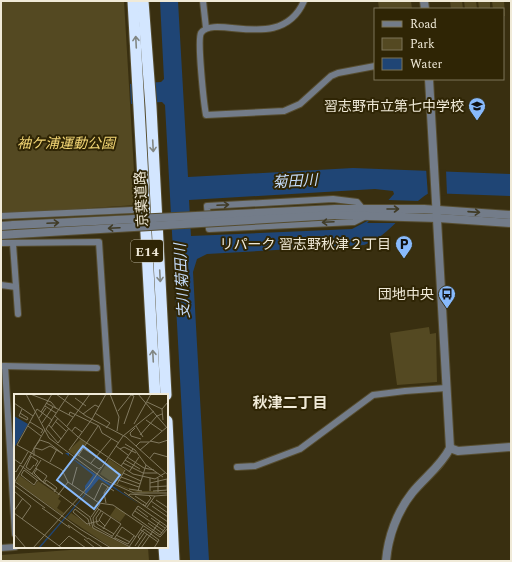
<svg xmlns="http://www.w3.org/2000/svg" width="512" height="562" font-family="Spectral,'Noto Sans JP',serif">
<rect width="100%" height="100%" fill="#392f10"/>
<g fill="#544922">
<polygon points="1,1 124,1 136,205 1,214"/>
<polygon points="378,1 411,1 412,9 379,9"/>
<polygon points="450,1 462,1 463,9 451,9"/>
<polygon points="464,1 476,1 477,9 465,9"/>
<polygon points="478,1 490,1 490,9 479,9"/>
<polygon points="492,1 504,1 505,16 503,16 503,9 493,9"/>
<polygon points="429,327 430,334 436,333 437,382 397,385 390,333"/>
<polygon points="111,547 148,547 149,561 1,561 1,555"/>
</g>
<path fill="#1f4575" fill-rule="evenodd" d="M160,1h18l10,176 165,-9 158,6v22l-82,-3c-24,14 -38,43 -65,52l-157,9 -10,5 -4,13 16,289h-19l-25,-456 -3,-3 -31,2 -1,-20 31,-2 3,-3zM375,189l18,2 1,3 -23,25 -19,10 -161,7 -2,-36z"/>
<g fill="#392f10">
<polygon points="426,168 446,170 447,195 428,196"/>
<polygon points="388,200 419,201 398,223 367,223"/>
</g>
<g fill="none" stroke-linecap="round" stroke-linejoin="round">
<g stroke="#564d30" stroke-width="8">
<g id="minor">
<polyline points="203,1 206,28"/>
<path d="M304,1c-23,53 -89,12 -103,32 -4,7 3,71 5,82l78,-4 16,-7 31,-28 7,-3 37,-7"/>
<polyline points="362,208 357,202 333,199 207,206 209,229 354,222 364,217"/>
<polyline points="1,216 132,210"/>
<polyline points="1,243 99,242 109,395"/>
<polyline points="13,244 18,314"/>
<polyline points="1,285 16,287"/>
<polyline points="3,366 97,368"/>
<polyline points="5,366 15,534"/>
<polyline points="237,467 255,466 300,449 373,395 405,391 446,388"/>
<polyline points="1,548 15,547"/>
</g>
</g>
<g stroke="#564d30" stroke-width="10">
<g id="tertiary">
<polyline points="424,1 425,9"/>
<polyline points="335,209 424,209 511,215"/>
<polyline points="335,215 438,218 511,223"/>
<polyline points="1,226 14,225"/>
<polyline points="1,235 16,234"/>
<polyline points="450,448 458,451 511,447"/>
<path d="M386,561c2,-24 11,-49 26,-68 12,-15 29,-27 38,-45l-21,-369"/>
</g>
</g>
<g stroke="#564d30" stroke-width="13">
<g id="motorway">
<polyline points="133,1 155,395"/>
<polyline points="143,1 151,107 166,395"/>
<polyline points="167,421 174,561"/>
<polyline points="164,547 165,561"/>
</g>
</g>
<use href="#minor" stroke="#737c89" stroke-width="6"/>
<use href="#tertiary" stroke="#737c89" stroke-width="8"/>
<use href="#motorway" stroke="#d3e6ff" stroke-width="11"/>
<g stroke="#564d30" stroke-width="10" stroke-linecap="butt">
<g id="tertiary-bridge">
<polyline points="14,225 335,209"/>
<polyline points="16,234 335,215"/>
</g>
</g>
<use href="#tertiary-bridge" stroke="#737c89" stroke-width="8"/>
</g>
<defs><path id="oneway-shaft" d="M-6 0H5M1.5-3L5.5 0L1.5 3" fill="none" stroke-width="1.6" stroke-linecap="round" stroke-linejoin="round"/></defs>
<g stroke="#818682">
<use href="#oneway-shaft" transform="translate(136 42) rotate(-93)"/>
<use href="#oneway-shaft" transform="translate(153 146) rotate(87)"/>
<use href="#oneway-shaft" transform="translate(160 276) rotate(87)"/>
<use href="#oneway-shaft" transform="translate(153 356) rotate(-93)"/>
</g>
<g stroke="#403b26">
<use href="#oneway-shaft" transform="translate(223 205) rotate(-3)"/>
<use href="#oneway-shaft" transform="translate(393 209)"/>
<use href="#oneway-shaft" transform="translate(474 212) rotate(4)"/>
<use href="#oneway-shaft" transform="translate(328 222) rotate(177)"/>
<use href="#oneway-shaft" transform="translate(53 223) rotate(-3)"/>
<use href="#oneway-shaft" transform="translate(114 228) rotate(177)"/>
</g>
<defs>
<g id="school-pin" transform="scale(0.9)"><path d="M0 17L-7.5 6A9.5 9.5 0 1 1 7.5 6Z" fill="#88bafc" stroke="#2f2505"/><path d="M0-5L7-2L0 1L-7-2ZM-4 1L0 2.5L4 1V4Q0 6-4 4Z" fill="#111"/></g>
<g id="parking-pin" transform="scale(0.9)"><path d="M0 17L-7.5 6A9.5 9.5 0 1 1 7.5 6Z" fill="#88bafc" stroke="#2f2505"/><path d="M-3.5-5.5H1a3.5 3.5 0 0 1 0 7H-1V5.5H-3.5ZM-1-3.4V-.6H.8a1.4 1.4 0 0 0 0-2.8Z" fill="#111"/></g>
<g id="bus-pin" transform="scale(0.9)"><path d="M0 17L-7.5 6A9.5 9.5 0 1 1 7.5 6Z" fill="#88bafc" stroke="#2f2505"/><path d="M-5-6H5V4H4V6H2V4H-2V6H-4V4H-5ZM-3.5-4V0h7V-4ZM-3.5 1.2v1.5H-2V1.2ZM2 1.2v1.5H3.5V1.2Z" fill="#111"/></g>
</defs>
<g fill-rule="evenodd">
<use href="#school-pin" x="477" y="106"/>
<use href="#parking-pin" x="404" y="244"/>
<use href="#bus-pin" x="447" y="294"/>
</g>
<g text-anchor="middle" stroke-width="4" stroke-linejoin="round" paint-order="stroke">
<rect fill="#2f2505" stroke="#b6af99" stroke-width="1" x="131" y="240" width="32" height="22" rx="3"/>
<g font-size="13" font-weight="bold" fill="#f0ead8">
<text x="147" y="256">E14</text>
</g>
<g font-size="14" fill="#f0ead8" stroke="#2f2505" text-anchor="end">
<text x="464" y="111">習志野市立第七中学校</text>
<text x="391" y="249">リパーク 習志野秋津２丁目</text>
<text x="434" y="299">団地中央</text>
</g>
<g font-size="14" font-style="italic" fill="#f2d574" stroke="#2f2505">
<text x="66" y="148">袖ケ浦運動公園</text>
</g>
<g font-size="14" fill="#f0ead8" stroke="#2f2505">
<text transform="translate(141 199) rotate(-93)" y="5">京葉道路</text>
</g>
<g font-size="15" font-style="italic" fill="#c4dbfa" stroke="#2f2505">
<text transform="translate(295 181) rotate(-3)" y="5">菊田川</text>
<text transform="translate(182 281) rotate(-93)" y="5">支川菊田川</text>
</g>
<g font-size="15" font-weight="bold" fill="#f0ead8" stroke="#2f2505">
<text x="290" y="408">秋津二丁目</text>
</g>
</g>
<g transform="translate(14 394)">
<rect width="154" height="154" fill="#392f10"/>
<path d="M67,45l5,4 -9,14 -9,-6zM95,65l16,11 -9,13 2,1 18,7h32l-29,2 -24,-9 -15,-10zM5,81l15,11 4,-5 22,15 -2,3 3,2 -4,7 7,5 -2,2 -46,-33zM102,113l10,7 -6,8 -10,-6zM57,119l32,21 28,14h-19l-45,-30z" fill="#544922"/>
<path d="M0,22l14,8 -14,24zM51,59h4v3l70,48 -40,-25 -59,69h-2l47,-54v-8l8,-11z" fill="#1f4575"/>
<path fill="none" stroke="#827a60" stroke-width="1" d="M12,0l23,44 56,42 29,13h34M16,0l21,8 5,6M42,0l30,22 40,21 42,38M96,0l9,23 -2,14M124,0l30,35M61,4l11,8M133,8l15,7M0,9l19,13M32,9l27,14M31,12l11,7M104,17l13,-16M27,18l11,-18M6,19l8,5 -1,2 -8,-4 3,-7M81,19l15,10 -4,5M69,20l12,-9 4,2M40,21l24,22 55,37 22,5 10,-6M55,21l1,-3 29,14 3,7 17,10M25,24l7,-10M78,25l14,-25M132,26l16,11M149,26l-1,-11 6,-7M37,27l18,-27M41,27l11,10M16,28l13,8 -2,3M28,29l11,-16M110,30l10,-28 -3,-1M120,30l17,-30M35,31l12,14M14,32l13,10M53,32l23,-32M122,32l7,11M37,34l7,-10M55,34l-11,15 -12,-14 6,-9 -15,-11 -20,36 45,25 6,12 31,21 14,2 47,32 8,-9M121,34l-5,5 1,3 10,3M58,37l3,-4 7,5M126,41l17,-19 5,-2M136,47l9,2 9,-3M111,50l10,6 11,15 -8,26M102,52l12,9M122,52l4,-4h9M21,54l7,2 8,-4 13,8 -14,-11M69,54l13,9M106,55l4,-2 12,6M55,56l23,-31M126,56l27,-23M64,61l21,14 2,-2M20,62v-8l6,-8 9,3M64,62l20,-30M113,63l17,11 10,2M136,64l4,-5 14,4M0,65l7,5 7,-12M111,66l15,9M36,68l7,-13M77,69l20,-24M109,69l20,10h14M20,71l-4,5 -4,-3 5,-11 7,5 -3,5M132,71l17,12M107,72l12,-17M22,74l1,1 3,2 7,5 -4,6 -9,-9 3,-4M0,76l2,2 4,-7 70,52 3,11 39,20M115,78l10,-15M109,79l18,8M18,80l9,-14M107,83l19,7M144,84v14M23,86l-1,2 -2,3 -13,-10 3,-5 14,11M104,86l21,7M0,87l66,48 31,19M0,89l31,-53M31,89l10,7M136,89l17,-4v11M30,90l2,-4 6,4 5,4 -3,4M103,90l8,-14M0,91l31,23M58,91l5,-18M136,93l17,-1M115,95l13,2M0,97l17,15 -9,13M136,97v-13M139,97l15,-1M110,98l44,30M44,101l10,-13M114,102l2,-2 25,2M121,102l12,8M80,106l8,-17 12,8M142,106l12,8M137,107l17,12M92,109l-2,-10 4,-6M129,110l2,2 6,-8 -2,-2M138,112l16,11M133,113l8,-11 12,-1M28,114l28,20M83,114l24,16 -10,14M122,114l12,9M61,115l-2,3 14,12 12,-3M61,115l13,10 2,7M85,115l-6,9 1,8 18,10M0,117l9,-13M87,117l-5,7 1,6 17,10M121,117l29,20M0,119l48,35M89,119l-4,7 6,6M77,123l9,-13M137,124l14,10M134,129l14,10M54,131l20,14M153,132l-7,9 -28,-20 6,-9 7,5 23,16M89,135l8,-12M127,136l17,12M0,140l12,14M102,141l14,7M74,144l15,10M101,144l13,6 6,-8M70,145l11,9M100,145l8,-12 14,10M126,145l-2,-2 6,-8 15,11 -5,8M45,152l10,-10 17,12M121,152l9,-13M115,153l14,-21M124,153l9,-13M19,154l56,-62 34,-50 31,-25M127,154l19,-27"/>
<path fill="#88bafc" fill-opacity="0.15" stroke="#88bafc" stroke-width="2" d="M69,52l37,29 -26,34 -37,-29z"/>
<rect width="154" height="154" fill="none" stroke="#f0ead8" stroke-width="2"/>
</g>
<rect width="512" height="562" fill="none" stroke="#f0ead8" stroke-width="4"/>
<rect x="374" y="8" width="130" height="72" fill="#2f2505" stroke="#7c7459"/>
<rect x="382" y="21" width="20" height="6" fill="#737c89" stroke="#7c7459"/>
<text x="410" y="28" font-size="12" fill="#f0ead8">Road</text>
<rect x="382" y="38" width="20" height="12" fill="#544922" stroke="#7c7459"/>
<text x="410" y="48" font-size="12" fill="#f0ead8">Park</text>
<rect x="382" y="58" width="20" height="12" fill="#1f4575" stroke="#7c7459"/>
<text x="410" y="68" font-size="12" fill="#f0ead8">Water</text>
</svg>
